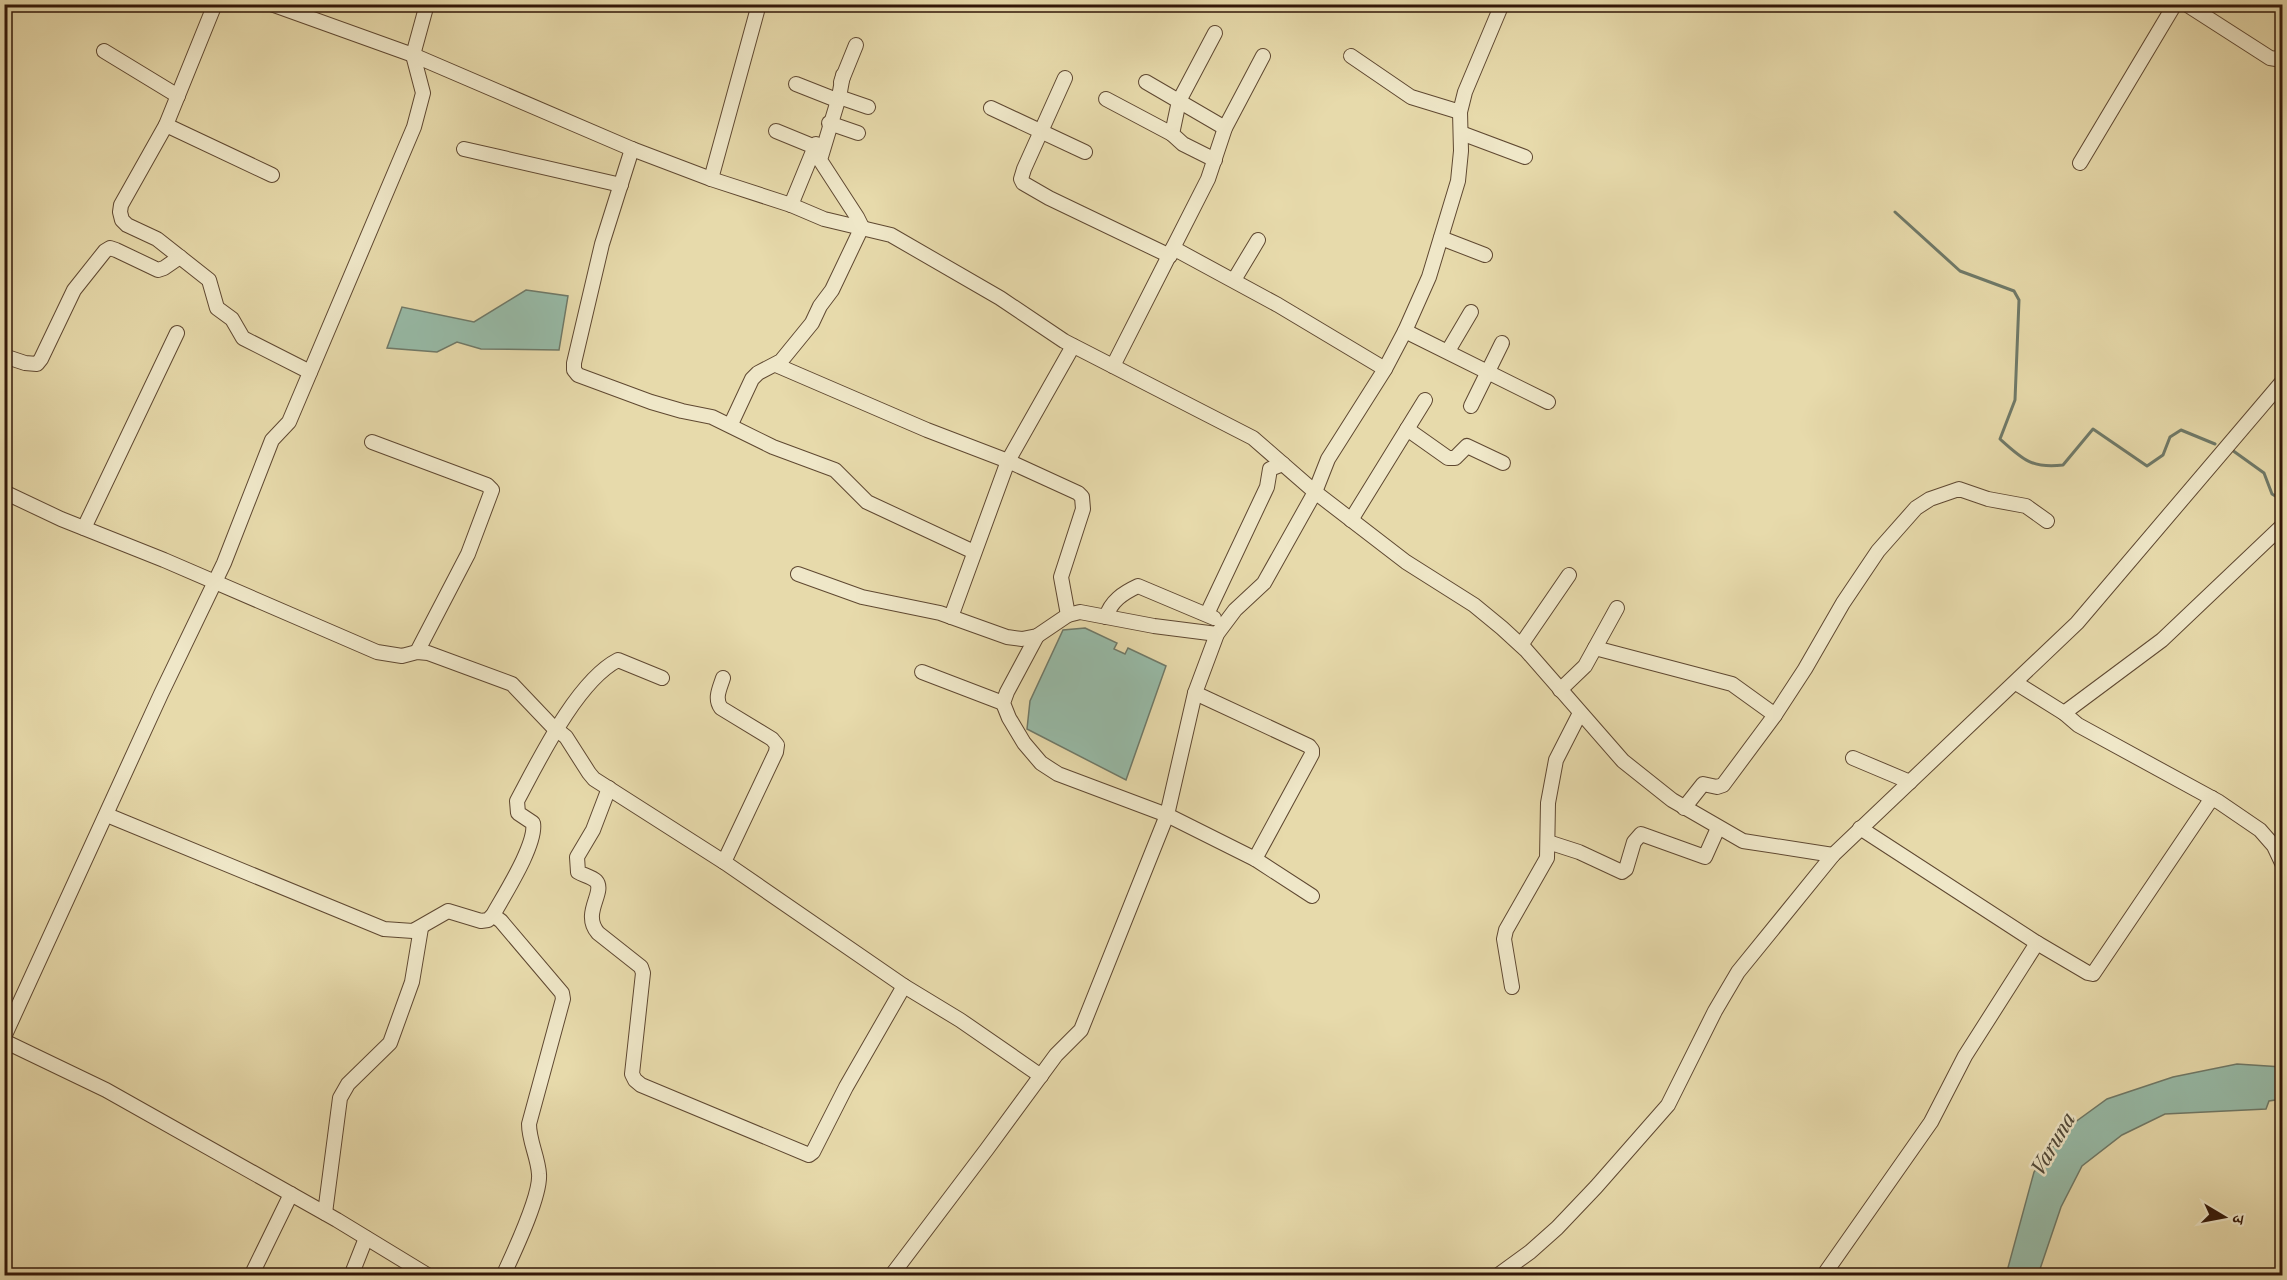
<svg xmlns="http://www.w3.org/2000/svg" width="2287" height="1280" font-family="'Libre Caslon Text','Noto Serif Devanagari',serif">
<rect width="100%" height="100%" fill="#e7daab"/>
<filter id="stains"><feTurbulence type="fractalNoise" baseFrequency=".00333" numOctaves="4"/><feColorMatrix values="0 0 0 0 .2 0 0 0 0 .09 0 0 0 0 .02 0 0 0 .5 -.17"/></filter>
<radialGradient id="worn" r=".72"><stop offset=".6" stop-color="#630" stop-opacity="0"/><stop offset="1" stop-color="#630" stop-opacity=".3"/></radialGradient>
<g fill="#97bba8" stroke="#6f7968" stroke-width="1.5">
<polygon points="526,290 568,296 559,350 481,349 457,342 437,352 387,348 402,307 474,322"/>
<polygon points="1085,628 1117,643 1114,649 1125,654 1128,648 1166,666 1126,780 1027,729 1030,701 1063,630"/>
<polygon points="2237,1064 2282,1067 2282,1099 2269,1101 2266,1109 2165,1114 2122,1135 2082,1166 2061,1207 2038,1275 2006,1275 2034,1172 2067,1128 2107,1099 2173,1077"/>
</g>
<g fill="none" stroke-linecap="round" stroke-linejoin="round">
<g stroke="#6f7968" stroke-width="3">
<path d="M1895,212l65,59 54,20 5,9 -4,100 -15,39c22,20 32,30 63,26l30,-36 54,37 16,-11 7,-18 11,-7 34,14"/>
<polyline points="2232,450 2264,473 2272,494 2282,500"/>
</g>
<g stroke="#5f4831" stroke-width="16">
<g id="minor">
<polyline points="215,4 166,125 121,205 120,212 122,220 127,225 157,239 209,280 217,308 232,319 243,338 310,372"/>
<polyline points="271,4 413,55 632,149 711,179 791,205 824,219 891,235 1000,298 1064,341 1253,438 1315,492 1406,562 1474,605 1502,628 1526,650 1623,761 1672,800 1743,841 1833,855"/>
<polyline points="2186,4 2270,58 2276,59 2282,55"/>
<polyline points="104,51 178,96"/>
<polyline points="1351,56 1411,97 1460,112"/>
<polyline points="1065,78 1024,169 1021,179 1023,183 1049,198 1170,256"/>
<polyline points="841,82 856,45"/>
<polyline points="1146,82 1225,128"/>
<polyline points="796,84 834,99"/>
<polyline points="839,97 868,107"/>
<polyline points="1106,99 1172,134"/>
<polyline points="991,108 1085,152"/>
<polyline points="829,123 858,133"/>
<polyline points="166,125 272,175"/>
<polyline points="776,131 815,147"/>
<polyline points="1461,133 1525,157"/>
<polyline points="464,149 621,185"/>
<polyline points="632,149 602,244 574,363 574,370 578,375 651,402 682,411 712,417 773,447 835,470 867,502 974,552"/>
<polyline points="1215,160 1183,144 1172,134 1179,101 1215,33"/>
<polyline points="2080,163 2175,4"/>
<polyline points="711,179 759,4"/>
<polyline points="791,205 816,144"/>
<polyline points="1441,238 1485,255"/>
<polyline points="1173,248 1278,305 1385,369"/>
<polyline points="1234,280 1258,240"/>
<polyline points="1405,331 1548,402"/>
<polyline points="1448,351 1471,312"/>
<polyline points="4,356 25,363 37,364 41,359 74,290 105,251 110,248 116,250 158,270 164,268 180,257"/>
<polyline points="776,365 927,430 1008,461 1078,493 1082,497 1083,509 1061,577 1068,615"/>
<polyline points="1113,366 1208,179 1225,128 1263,56"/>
<polyline points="1471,406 1502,343"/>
<polyline points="731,424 752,379 758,373 781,361 812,323 820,306 832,290 862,227 857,217 820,160 839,97 843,75"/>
<polyline points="1407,429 1448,458 1455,458 1467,446 1503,463"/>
<polyline points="372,442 487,485 492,490 468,554 417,652"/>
<polyline points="4,492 61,519 164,560 377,652 402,656 417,652 428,653 512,684 551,725 566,737 589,773 594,779 724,862 904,986 960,1020 1041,1076"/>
<polyline points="1351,520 1425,400"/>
<polyline points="84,528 177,333"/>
<polyline points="798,574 862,597 940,613 1007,637 1022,639 1037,636 1068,615 1080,612 1154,626 1217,634"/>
<polyline points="1207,614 1267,487 1270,469 1283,464"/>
<polyline points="951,617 1008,461 1073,346"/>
<path d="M1106,617c5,-16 17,-24 32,-31l76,32"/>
<polyline points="1037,636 1007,692 1003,703 1009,718 1024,743 1041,763 1058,774 1167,815 1255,859 1312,896"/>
<polyline points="1521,645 1569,575"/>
<polyline points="1595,648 1732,684 1775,715"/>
<polyline points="922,672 1003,703"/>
<path d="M723,678c-3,10 -9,20 -2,30l51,31 5,6 -1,7 -52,110"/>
<polyline points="2016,683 2064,713 2078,725 2219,802 2260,830 2274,846 2282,863"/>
<polyline points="1560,690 1585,666 1617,608"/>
<polyline points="1195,693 1309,746 1312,750 1312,754 1255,859"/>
<polyline points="2064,713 2162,640 2282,526"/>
<polyline points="1853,758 1910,782"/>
<path d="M609,788l-16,42 -16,27 1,15c5,3 14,5 18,9 10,11 -15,32 2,52l43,34 2,6 -11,101 3,6 6,5 168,70 4,-3 33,-65 58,-101"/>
<polyline points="1684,808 1703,784 1717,787 1723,785 1775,715 1805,669 1843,603 1878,551 1916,508 1930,499 1959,489 1988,499 2026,506 2047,521"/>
<path d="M107,815l277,114 29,2 35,-20 33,10 7,-1 5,-5c11,-20 44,-71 40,-92l-15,-10 -1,-12c22,-41 60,-120 101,-141l44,18"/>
<polyline points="1860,828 2037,943 2088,973 2093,974 2212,798"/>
<polyline points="1548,842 1579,852 1622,872 1626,869 1634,842 1641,834 1705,857 1718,828"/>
<path d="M493,915l8,6 61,72 1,6 -34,125c0,17 9,33 10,50 2,22 -26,80 -36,102"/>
<polyline points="1512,987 1504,939 1506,930 1547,858 1548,803 1556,760 1580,713"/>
<polyline points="4,1037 161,694 224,563 272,440 289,422 414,127 423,93 413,55 427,4"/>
<polyline points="4,1041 106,1090 337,1220 429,1276"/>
<polyline points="325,1213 340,1098 348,1084 390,1043 412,982 421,928"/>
<polyline points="251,1276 291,1194"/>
<polyline points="351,1276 366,1238"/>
<polyline points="891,1276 987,1149 1056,1055 1081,1030 1167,815 1195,693 1217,634 1235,610 1264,583 1315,492 1328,459 1385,369 1405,331 1429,277 1458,181 1461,151 1460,112 1465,92 1502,4"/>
<polyline points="1497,1276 1530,1252 1557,1228 1596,1187 1668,1105 1715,1011 1738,972 1833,855 2077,623 2282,382"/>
<polyline points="1823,1276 1931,1122 1965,1056 2037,943"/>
</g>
</g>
<use href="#minor" stroke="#efe7c8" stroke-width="14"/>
</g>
<g text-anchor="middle" stroke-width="5" stroke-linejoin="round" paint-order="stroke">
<g font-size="20" font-style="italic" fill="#504838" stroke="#efe7c8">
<text transform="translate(2053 1144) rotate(-60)" y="7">Varuna</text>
</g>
</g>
<rect width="2287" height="1280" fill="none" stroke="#e7daab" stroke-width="24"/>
<rect x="6" y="6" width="2275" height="1268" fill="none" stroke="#321708" stroke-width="3"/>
<rect x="12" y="12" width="2263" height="1256" fill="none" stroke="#321708" stroke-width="1.5"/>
<g transform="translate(2224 1217) rotate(100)" stroke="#efe7c8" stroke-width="4.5" paint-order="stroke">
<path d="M0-4.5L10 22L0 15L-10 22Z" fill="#321708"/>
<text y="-9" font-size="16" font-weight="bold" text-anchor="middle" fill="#321708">उ</text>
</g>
<rect width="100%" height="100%" filter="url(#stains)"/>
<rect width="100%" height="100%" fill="url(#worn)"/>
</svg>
